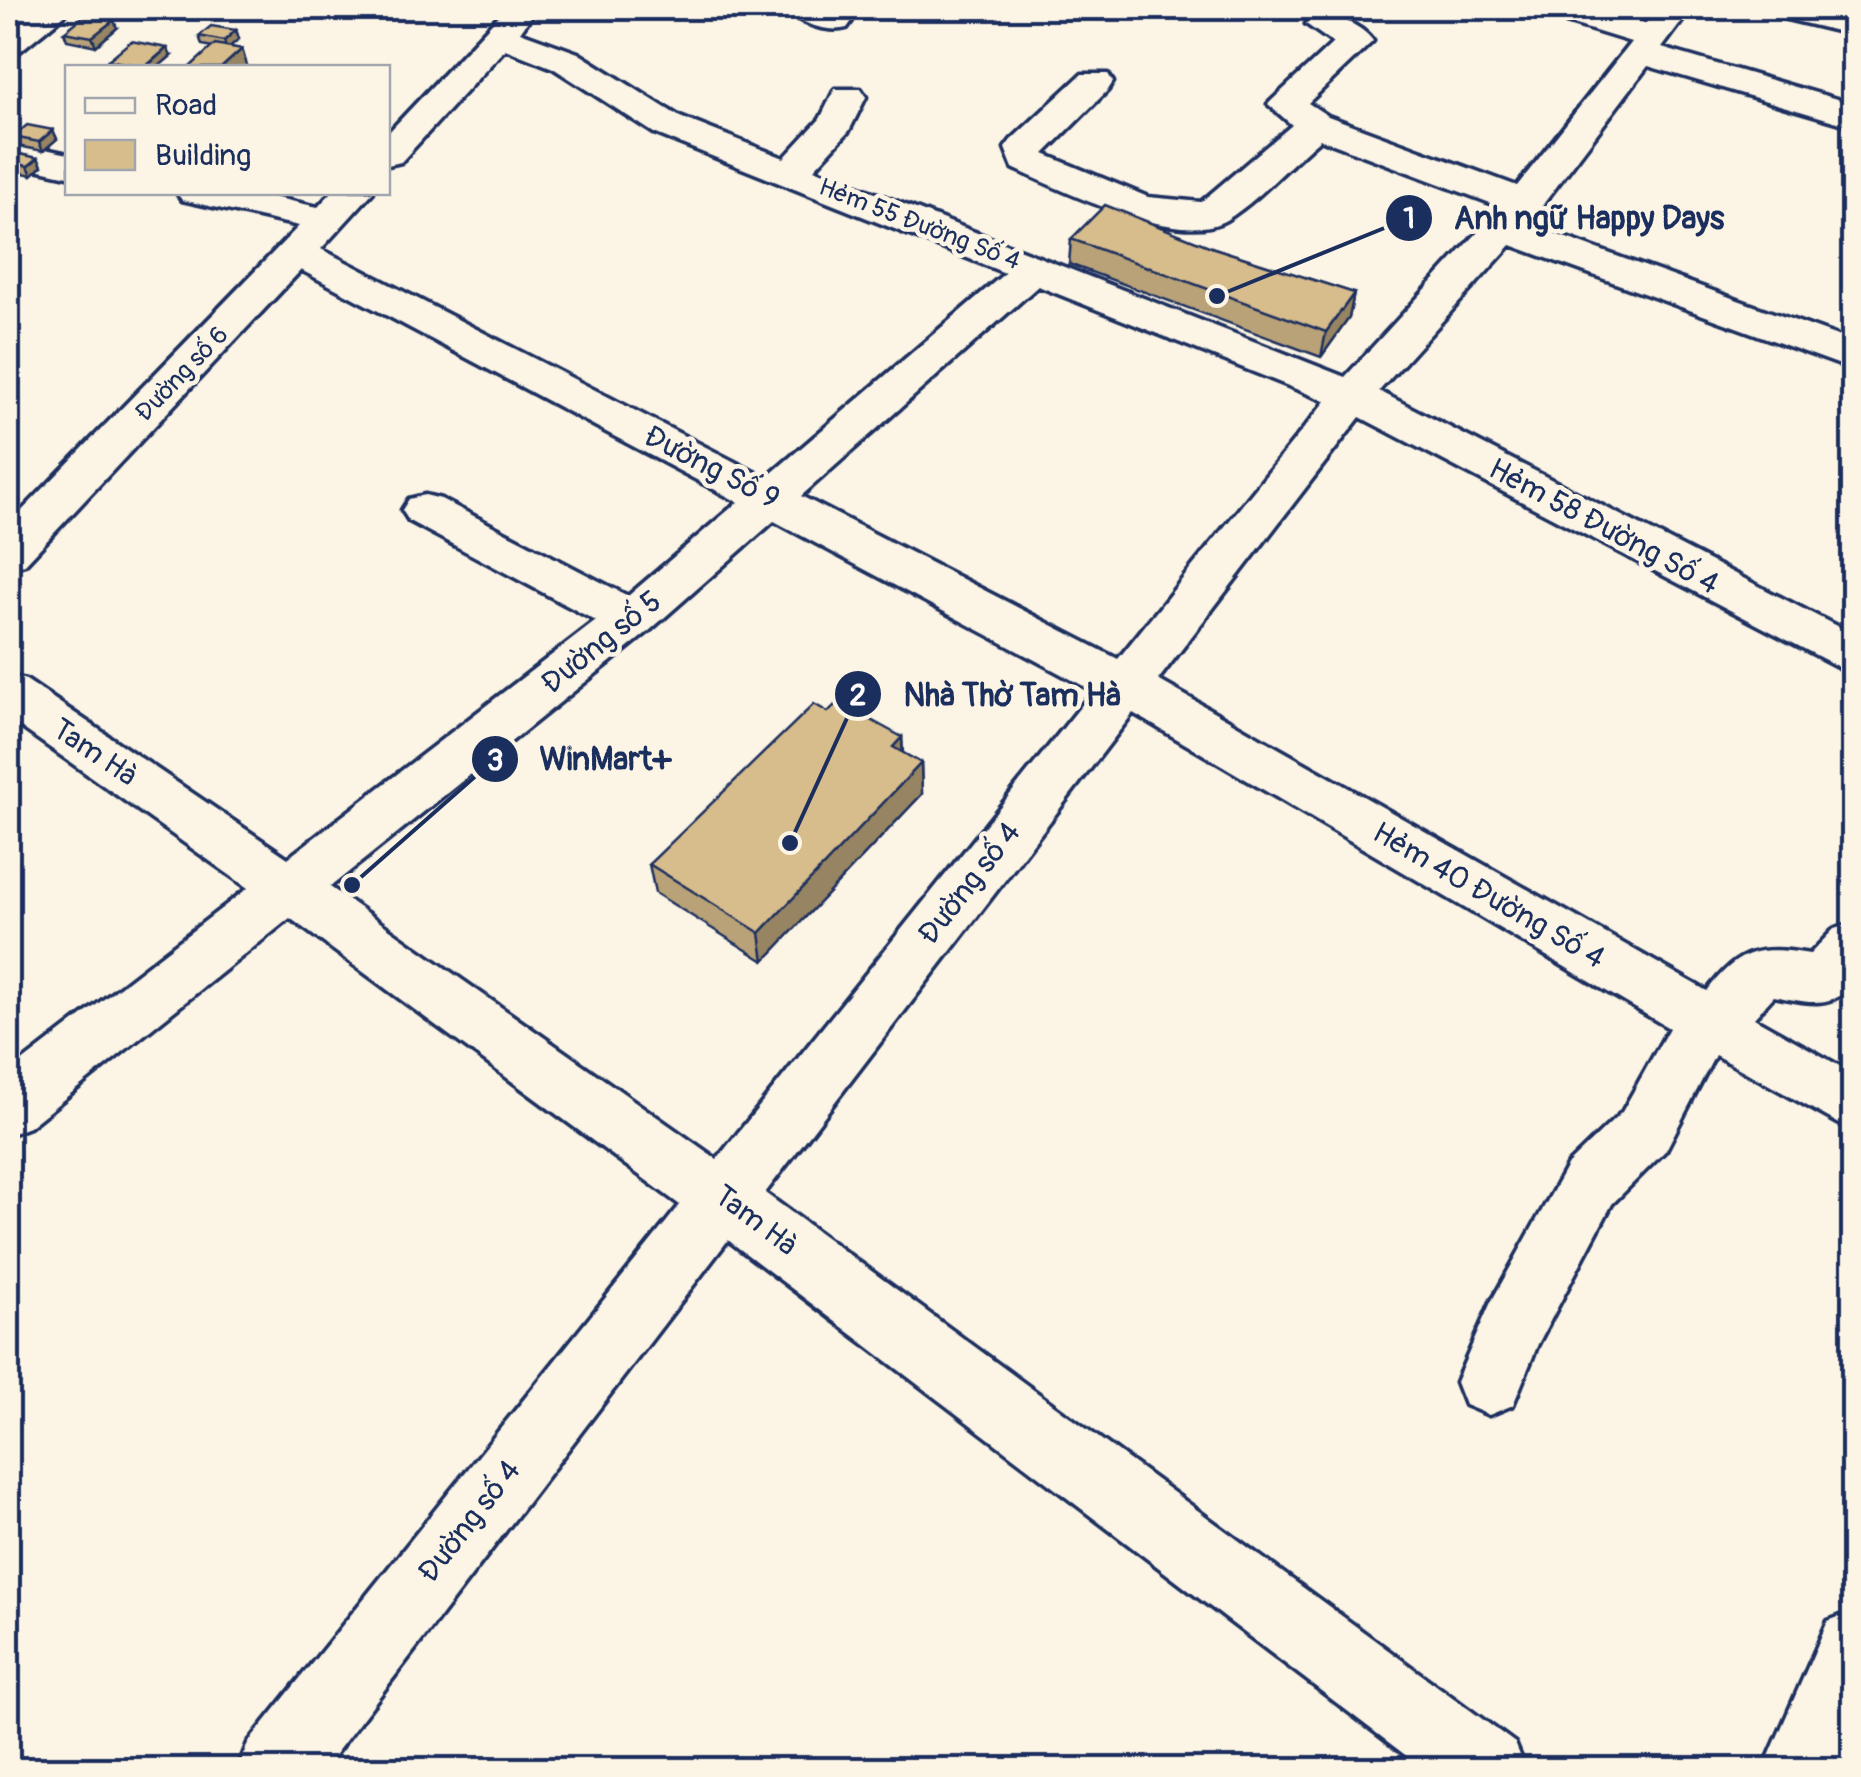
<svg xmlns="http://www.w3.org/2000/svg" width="1861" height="1777" font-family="Pangolin,sans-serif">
<rect width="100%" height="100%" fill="#fcf5e5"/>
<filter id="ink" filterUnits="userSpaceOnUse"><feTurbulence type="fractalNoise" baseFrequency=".01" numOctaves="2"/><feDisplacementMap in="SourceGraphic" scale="20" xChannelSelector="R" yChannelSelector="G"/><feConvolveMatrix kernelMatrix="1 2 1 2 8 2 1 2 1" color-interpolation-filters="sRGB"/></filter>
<g filter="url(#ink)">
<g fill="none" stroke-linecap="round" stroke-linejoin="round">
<g stroke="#1b2f5e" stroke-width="7">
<g id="minor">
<polygon points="35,8 73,8 20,51 8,54 8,28"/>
<path d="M506,8h31l-17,24 58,21 102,64 104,41 36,-39 15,-30h26l5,8 -17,34 -35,38 531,208 156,-170 -181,-68c-30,25 -60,60 -94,81 -47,28 -168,-31 -213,-52l-8,-20 6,-8 71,-66h26l5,8 -5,8 -64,64 104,43 53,5 91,-77 -24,-21 65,-61 -27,-19 5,-7c20,-5 50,7 62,24l-65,62 20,13 189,70 114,-144 -88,-27 -5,-7h51l56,16 13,-16h34l-30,40 192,56v23l-206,-61 -120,158 326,118v28l-343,-125 -132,146 475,244v40l-494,-258 -202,263 549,311c33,-43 52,-45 103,-37l24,-25 20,-6v61c-25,26 -48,18 -80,12l-20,22 100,56v58l-139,-77 -49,95 -54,54 -74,140 -25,61 -24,10 -24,-10 -9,-23 35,-80 77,-138 54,-52 47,-84 -536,-315 -368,480 750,550 11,27h-101l-697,-530 -405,530h-86l11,-27 432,-538 -390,-287 -261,209 -21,8v-62l240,-185 -240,-170v-43l18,5 262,178 308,-237 -187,-100 -7,-11 7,-11 16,-4 16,4 187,97 110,-94 -437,-232 -276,294 -17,5v-44l291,-299 -117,-26 -6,-8h74l68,15 14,-15h41l-52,57 445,229 239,-205 -351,-140 -101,-65 -48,-19 -104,113 -13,3v-32zM1038,286l288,115 -208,258 -317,-163zM774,521l319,170 -376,468 -387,-272 319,-256z"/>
<path d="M786,8h45l21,13 -5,7c-18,5 -50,-4 -61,-20z"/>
<polygon points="1765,8 1823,8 1854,15 1854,35 1770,15"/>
<polygon points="8,141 68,154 68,176 8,163"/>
<polygon points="1854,1611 1854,1736 1839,1770 1763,1770 1828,1621"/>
</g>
</g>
<use href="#minor" fill="#fcf5e5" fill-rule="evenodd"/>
</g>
<g fill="#b9a278" stroke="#1b2f5e" stroke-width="2.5">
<polygon points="117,28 96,46 67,40 64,32"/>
<polygon points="236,30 239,39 229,47 242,49 247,66 246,68 189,68 213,47 202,45 199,36"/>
<polygon points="171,56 157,68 112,68 108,60"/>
<polygon points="53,130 57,139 43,151 17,146 13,137"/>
<polygon points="38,158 42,166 32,175 13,171 9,162"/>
<polygon points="1071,239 1214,248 1354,293 1349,318 1321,357 1069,264"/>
<polygon points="828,712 902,737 903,753 921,763 922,794 764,961 655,893 649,864"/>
</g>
<g fill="#968462" stroke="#1b2f5e" stroke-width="2.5">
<polygon points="114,20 117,28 96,46 92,37"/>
<polygon points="236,30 239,39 227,49 224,41"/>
<polygon points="167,48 171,56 157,68 145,68"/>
<polygon points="242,49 247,66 246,68 221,68"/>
<polygon points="53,130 57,139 43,151 39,142"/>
<polygon points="38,158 42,166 32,175 28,166"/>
<polygon points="1354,293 1349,318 1321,357 1326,332"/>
<polygon points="902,737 903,768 893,747"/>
<polygon points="921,763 922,794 764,961 760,933"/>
</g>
<g fill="#d7bc8c" stroke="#1b2f5e" stroke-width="2.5">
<polygon points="85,15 114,20 92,37 64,32"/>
<polygon points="211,26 236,30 224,41 199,36"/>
<polygon points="131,41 167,48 145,67 108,60"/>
<polygon points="215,44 242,49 221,68 189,68"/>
<polygon points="27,125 53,130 39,142 13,137"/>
<polygon points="20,154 38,158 28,166 9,162"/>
<polygon points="1105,205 1214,248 1354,293 1326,332 1071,239"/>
<polygon points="838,702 902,737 893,747 921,763 760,933 649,864 814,704 828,712"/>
</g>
</g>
<g text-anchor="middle" stroke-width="9" stroke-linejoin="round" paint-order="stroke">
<g font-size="25" fill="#1b2f5e" stroke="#fcf5e5">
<text transform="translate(920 223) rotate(21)" y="9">Hẻm 55 Đường Số 4</text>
<text transform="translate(181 373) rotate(-46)" y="9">Đường số 6</text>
</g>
<g font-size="30" fill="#1b2f5e" stroke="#fcf5e5">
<text transform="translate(712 467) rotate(27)" y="10">Đường Số 9</text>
<text transform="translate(1604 526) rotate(28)" y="10">Hẻm 58 Đường Số 4</text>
<text transform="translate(601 642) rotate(-39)" y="10">Đường số 5</text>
<text transform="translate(95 752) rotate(34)" y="10">Tam Hà</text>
<text transform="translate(969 883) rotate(-52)" y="10">Đường số 4</text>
<text transform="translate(1489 895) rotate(30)" y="10">Hẻm 40 Đường Số 4</text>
<text transform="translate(756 1220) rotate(37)" y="10">Tam Hà</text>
<text transform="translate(469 1521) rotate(-52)" y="10">Đường số 4</text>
</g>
</g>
<path fill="none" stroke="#1b2f5e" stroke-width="4" d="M1217 296L1409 218M790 843L858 694M352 885L495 759"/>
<g fill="#1b2f5e" stroke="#fcf5e5" stroke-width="4">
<circle cx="1217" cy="296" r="10"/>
<circle cx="790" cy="843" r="10"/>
<circle cx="352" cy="885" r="10"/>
<circle cx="1409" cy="218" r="25"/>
<circle cx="858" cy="694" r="25"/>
<circle cx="495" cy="759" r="25"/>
</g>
<g font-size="30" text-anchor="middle" font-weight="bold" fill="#fff">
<text x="1409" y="228">1</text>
<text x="858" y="705">2</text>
<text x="495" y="770">3</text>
</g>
<g font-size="32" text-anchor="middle" font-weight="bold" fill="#1b2f5e" stroke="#fcf5e5" stroke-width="9" stroke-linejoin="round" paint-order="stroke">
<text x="1589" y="229">Anh ngữ Happy Days</text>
<text x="1012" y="706">Nhà Thờ Tam Hà</text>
<text x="605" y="770">WinMart+</text>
</g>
<rect width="1861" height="1777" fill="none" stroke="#fcf5e5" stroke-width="40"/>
<rect x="20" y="20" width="1821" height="1737" fill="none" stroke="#1b2f5e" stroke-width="4" filter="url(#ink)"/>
<rect x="65" y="65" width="325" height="130" fill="#fcf5e5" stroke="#a2a6af" stroke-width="2.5"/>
<rect x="85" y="98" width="50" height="15" fill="#fcf5e5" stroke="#a2a6af" stroke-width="2.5"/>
<text x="155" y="115" font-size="30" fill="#1b2f5e">Road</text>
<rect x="85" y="140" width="50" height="30" fill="#d7bc8c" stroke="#a2a6af" stroke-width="2.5"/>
<text x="155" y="165" font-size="30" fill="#1b2f5e">Building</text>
</svg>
